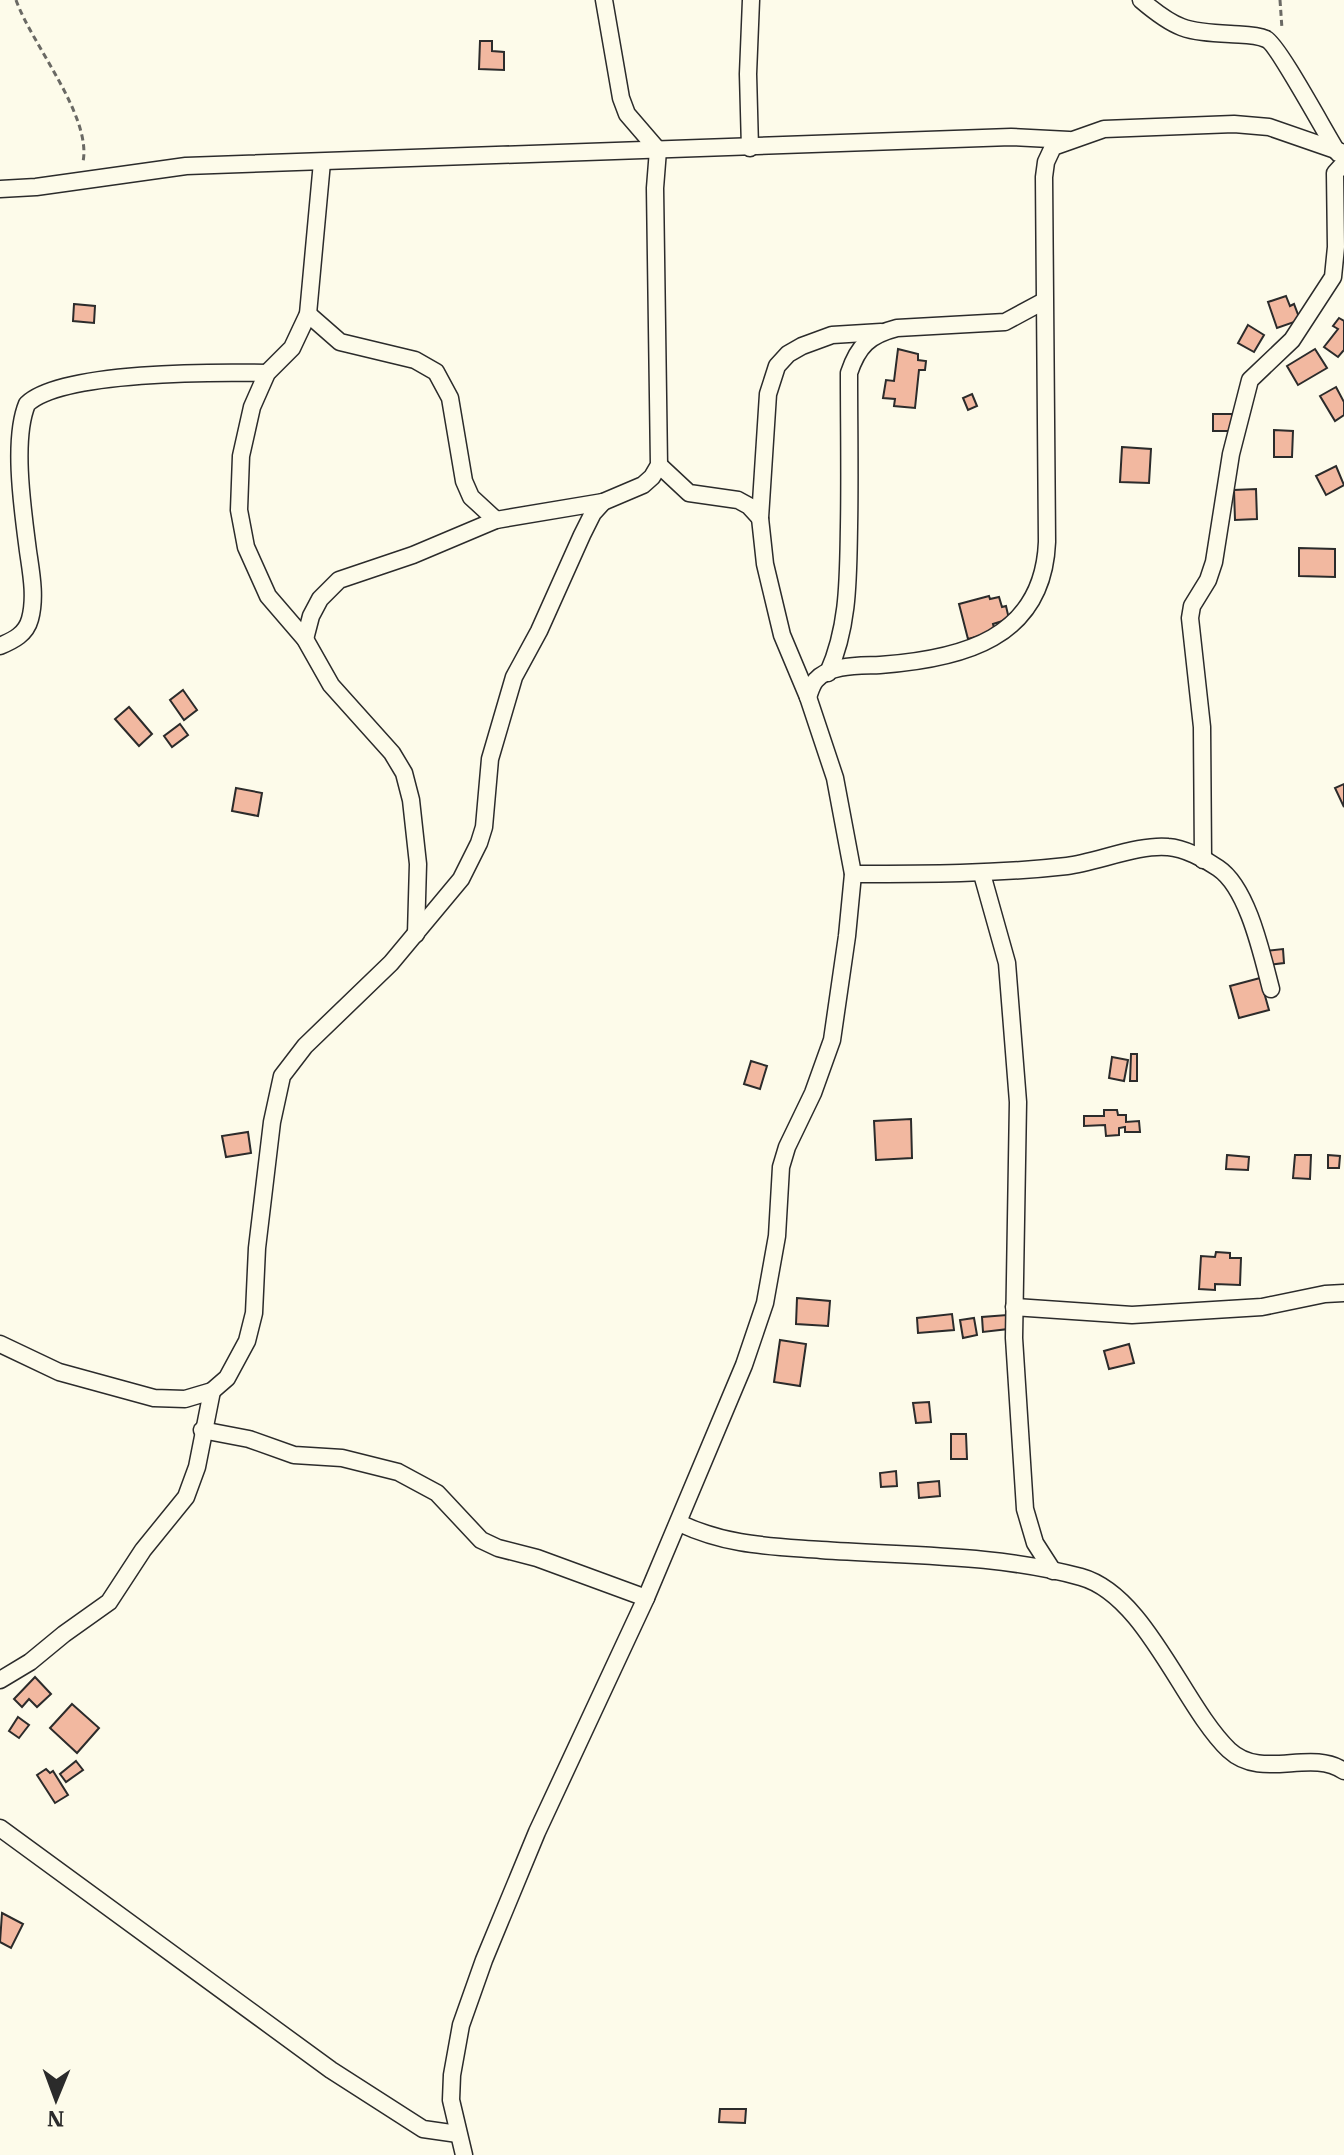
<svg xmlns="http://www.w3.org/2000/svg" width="1344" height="2155" font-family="'IBM Plex Serif',serif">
<rect width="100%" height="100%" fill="#fdfbea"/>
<g fill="#f2b8a0" stroke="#2b2b2b" stroke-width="2">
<polygon points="480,41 492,41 492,51 504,52 504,70 479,69"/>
<polygon points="1286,296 1290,306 1294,304 1300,320 1277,328 1268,302"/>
<polygon points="74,304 95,306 94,323 73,321"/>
<polygon points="1339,318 1344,321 1344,350 1338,357 1324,347 1338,329 1333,326"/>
<polygon points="1248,325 1264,335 1254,352 1238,343"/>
<polygon points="898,349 918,354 918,360 926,361 925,370 919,370 915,408 894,406 895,399 883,398 886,380 894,381"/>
<polygon points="1315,349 1327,368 1298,385 1287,366"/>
<polygon points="1336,387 1344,402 1344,415 1335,421 1320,396"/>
<polygon points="972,394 977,406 968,410 963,398"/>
<polygon points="1213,414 1232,414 1233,431 1213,431"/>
<polygon points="1274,430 1293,431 1292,457 1274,457"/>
<polygon points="1122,447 1151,449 1149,483 1120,482"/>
<polygon points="1336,466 1344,485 1326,495 1316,476"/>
<polygon points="1256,489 1257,519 1235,520 1234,490"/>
<polygon points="1299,548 1335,549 1335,577 1299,576"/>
<polygon points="989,596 990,599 999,597 1002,607 1006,606 1009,619 993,624 995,632 968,639 959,604"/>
<polygon points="183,690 197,710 184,720 170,700"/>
<polygon points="129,707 152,734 139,746 115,719"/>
<polygon points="180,724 188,735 172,747 164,736"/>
<polygon points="1344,784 1344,807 1335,788"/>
<polygon points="236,788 262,793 258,816 232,811"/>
<polygon points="1283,949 1284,963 1267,965 1266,951"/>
<polygon points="1260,978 1269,1010 1239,1018 1230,986"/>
<polygon points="1131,1054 1137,1054 1137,1081 1130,1081"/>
<polygon points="1112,1057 1128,1060 1124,1081 1109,1078"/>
<polygon points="751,1061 767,1066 760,1089 744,1084"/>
<polygon points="1104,1110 1117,1110 1118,1115 1126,1115 1126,1122 1139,1121 1140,1132 1125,1132 1125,1127 1119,1128 1119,1135 1106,1136 1105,1125 1084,1126 1084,1116 1104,1116"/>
<polygon points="911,1119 912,1158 876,1160 874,1121"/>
<polygon points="248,1132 251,1153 226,1157 222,1136"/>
<polygon points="1227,1155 1249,1157 1248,1170 1226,1169"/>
<polygon points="1295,1155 1311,1155 1310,1179 1293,1178"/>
<polygon points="1328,1155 1340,1156 1339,1168 1328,1168"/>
<polygon points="1216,1252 1230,1253 1230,1258 1241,1258 1240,1285 1215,1284 1215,1290 1199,1289 1201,1256 1215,1257"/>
<polygon points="797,1298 830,1301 828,1326 796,1324"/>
<polygon points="952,1314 954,1330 918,1333 917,1318"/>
<polygon points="1007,1315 1008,1329 983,1332 982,1317"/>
<polygon points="974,1318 977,1335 963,1338 960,1320"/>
<polygon points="780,1340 806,1344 800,1386 774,1382"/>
<polygon points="1129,1344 1134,1363 1109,1369 1104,1351"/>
<polygon points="929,1402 931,1422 916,1423 913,1403"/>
<polygon points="951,1434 966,1434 967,1459 951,1459"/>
<polygon points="896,1471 897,1486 881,1487 880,1473"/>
<polygon points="939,1481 940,1496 919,1498 918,1483"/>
<polygon points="35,1677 51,1694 37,1707 29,1699 22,1707 14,1699"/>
<polygon points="72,1704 99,1728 77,1753 50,1728"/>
<polygon points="18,1717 29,1725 19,1738 9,1731"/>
<polygon points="76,1761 83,1770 66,1782 60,1774"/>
<polygon points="46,1769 50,1773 53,1771 68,1795 55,1803 37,1775"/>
<polygon points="2,1913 23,1924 11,1948 0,1942"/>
<polygon points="720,2109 746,2109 745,2123 719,2122"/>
</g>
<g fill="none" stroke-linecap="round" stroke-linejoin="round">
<g stroke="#2b2b2b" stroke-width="19">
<g id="street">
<polyline points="604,0 621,98 627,114 658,150"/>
<path d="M1141,0c34,29 45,32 89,34 11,1 25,0 36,5 11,4 61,97 72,114"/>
<polyline points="750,148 748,74 751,0"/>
<polyline points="322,162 308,314 292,348 267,373 252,407 241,456 239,510 246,547 268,596 305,639 331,685 392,753 404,773 411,800 418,864 416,934"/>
<polyline points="0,189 36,187 186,166 1011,137 1069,140"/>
<polyline points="308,314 340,342 415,360 436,372 450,398 464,481 471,497 496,520"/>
<polyline points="659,465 689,493 738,500 749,506 760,518"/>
<polyline points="305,639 311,616 320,599 339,580 413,555 496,520 603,502"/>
<path d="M0,646c14,-6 26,-12 30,-27 6,-22 1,-47 -2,-68 -5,-39 -16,-111 -1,-147 34,-33 190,-32 240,-31"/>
<path d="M828,673c21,-47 20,-95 21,-146 1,-51 0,-103 0,-154 9,-27 20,-38 48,-45l108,-6 39,-21"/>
<path d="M808,697c2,-5 4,-13 8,-17 14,-16 45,-14 64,-15 82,-6 163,-26 167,-123l-3,-365 2,-15 7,-15 51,-18 130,-5 35,3 75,26"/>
<polyline points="1203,860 1202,727 1190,618 1192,606 1208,580 1214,562 1231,454 1250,380 1292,340 1333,277 1336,247 1335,173 1344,163"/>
<path d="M853,874c72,0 143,0 214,-8 30,-4 73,-22 101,-19 16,1 37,12 50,21 30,20 44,87 53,121"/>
<polyline points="982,874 1007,963 1018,1102 1014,1338 1025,1509 1035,1543 1053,1571"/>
<polyline points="1014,1307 1132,1315 1262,1307 1325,1294 1344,1293"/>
<polyline points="0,1344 59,1372 154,1398 185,1399 212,1391 227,1378 247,1341 254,1313 257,1248 272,1122 282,1076 305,1046 391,963 461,879 479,843 484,827 490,759 514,677 539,631 582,535 593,513 603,502 643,485 652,477 659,465 655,188 658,150"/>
<polyline points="202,1430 249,1439 294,1455 342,1458 398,1472 437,1493 481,1540 498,1548 537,1558 646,1598"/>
<path d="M679,1523c49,23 90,23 142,27 86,6 177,4 260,27 65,18 102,129 148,173 33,31 81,-2 115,21"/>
<polyline points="0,1680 30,1662 64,1634 109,1602 143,1550 186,1497 197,1467 212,1391"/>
<polyline points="0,1828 331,2070 423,2129 458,2134"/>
<polyline points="464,2155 451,2100 452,2075 461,2025 484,1960 537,1832 646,1598 744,1365 765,1303 777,1236 781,1167 787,1147 813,1093 832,1040 847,936 853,874 835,778 808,697 782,635 765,564 760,518 768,394 777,366 788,354 802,346 832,335 881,332"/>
</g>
</g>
<g stroke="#6a6964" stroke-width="3" stroke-dasharray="6 4" stroke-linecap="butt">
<path d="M16,0c16,45 76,116 67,162"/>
<polyline points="1280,0 1282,29"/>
</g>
<use href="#street" stroke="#fdfbea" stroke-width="16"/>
</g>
<g transform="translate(56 2099) rotate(181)" stroke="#fdfbea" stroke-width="6" paint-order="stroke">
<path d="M0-6L14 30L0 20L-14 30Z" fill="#2b2b2b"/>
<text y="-12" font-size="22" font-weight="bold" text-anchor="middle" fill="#2b2b2b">N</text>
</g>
</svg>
